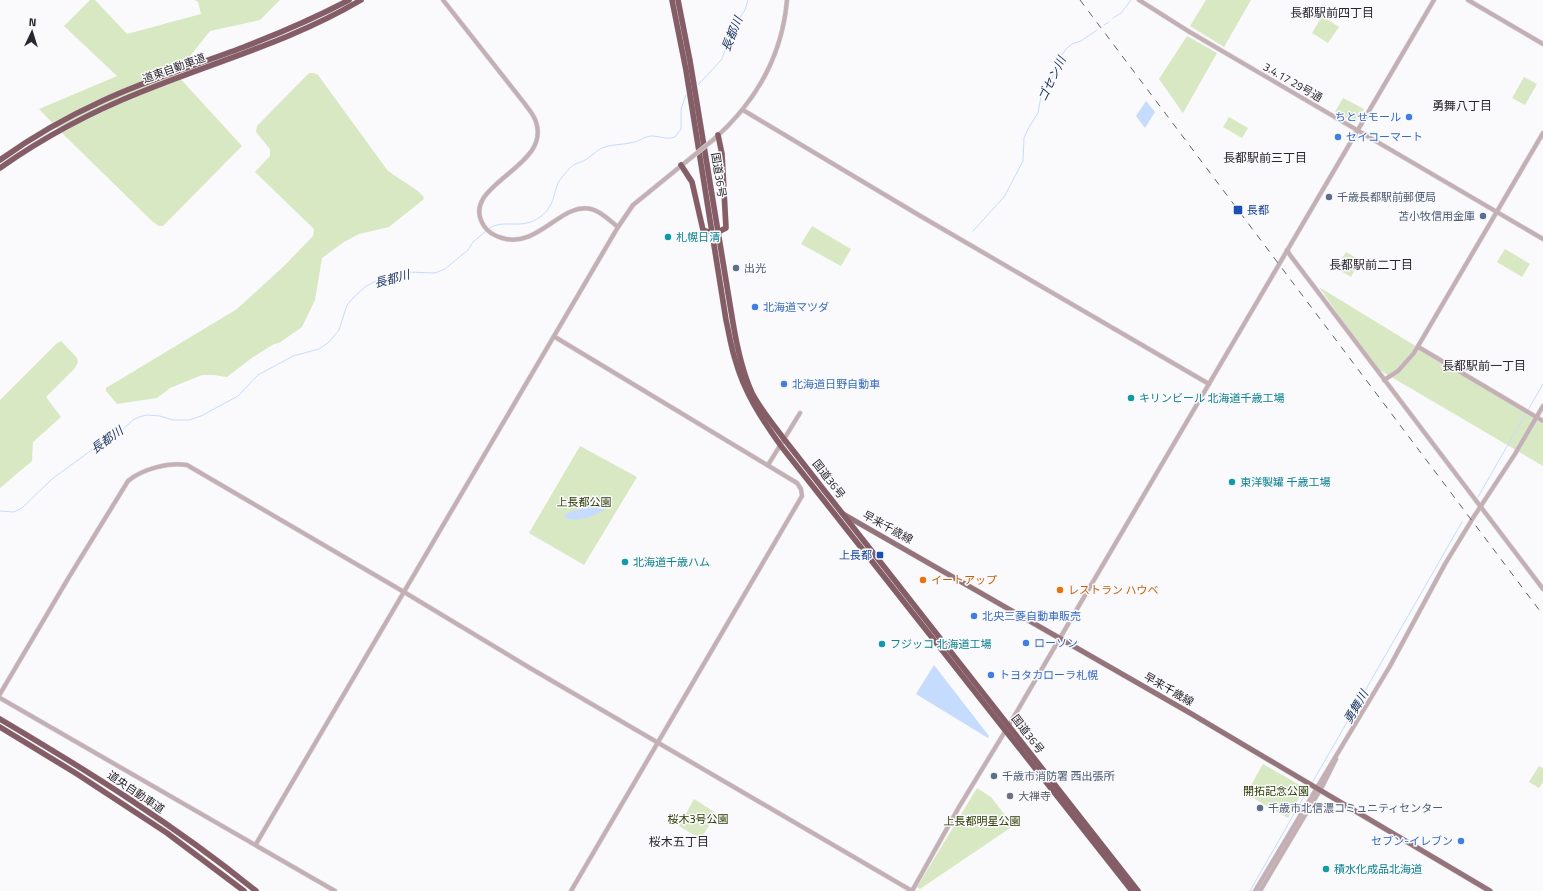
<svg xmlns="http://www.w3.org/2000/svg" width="1543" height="891" font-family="'Titillium Web','Noto Sans JP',sans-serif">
<rect width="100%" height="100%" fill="#faf9fc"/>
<g fill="#d8e8c3">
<polygon points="90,0 95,0 127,34 201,14 198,2 195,0 280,0 260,20 210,31 176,74 242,146 163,226 159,226 153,222 65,136 39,109 117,76 64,26"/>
<polygon points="1206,0 1251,0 1224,47 1190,26"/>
<polygon points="1322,16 1339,27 1328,43 1312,33"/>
<polygon points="1187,36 1217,53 1183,113 1159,79"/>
<polygon points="309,73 314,73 318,75 388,171 418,191 423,196 424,199 389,227 359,234 344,242 322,258 315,300 302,327 279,343 274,344 253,357 227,377 214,375 202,375 170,388 157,398 117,404 106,391 106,388 237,309 285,265 313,236 314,229 255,172 270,156 270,149 256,132 257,126"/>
<polygon points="1524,77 1537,84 1525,105 1512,98"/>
<polygon points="1343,98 1364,109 1355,123 1335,112"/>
<polygon points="1229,117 1248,128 1242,138 1223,127"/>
<polygon points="812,226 851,249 841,266 801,244"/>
<polygon points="1505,249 1530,264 1522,277 1497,262"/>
<polygon points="1346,252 1360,260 1351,277 1336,268"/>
<polygon points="1319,287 1543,424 1543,466 1376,368"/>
<polygon points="61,341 77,358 78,362 75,368 46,397 61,417 33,442 32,461 0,488 0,400 56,344"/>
<polygon points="580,446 637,477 584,565 529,533"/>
<polygon points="1263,764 1305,788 1288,818 1246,794"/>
<polygon points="1539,766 1543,768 1543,782 1539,788 1529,782"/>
<polygon points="977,788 991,797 1013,826 920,889 917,887"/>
<polygon points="694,799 716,813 701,839 679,826"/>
</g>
<g fill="#c6dcfe">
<polygon points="1146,101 1155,112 1145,128 1136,116"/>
<path d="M598,504l6,2v4c-9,6 -30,14 -40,7l1,-2 2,-2z"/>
<polygon points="934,665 989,736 988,738 916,694"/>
</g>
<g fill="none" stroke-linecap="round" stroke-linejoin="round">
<g stroke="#c6dcfe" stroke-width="1">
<polyline points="1113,18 1121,13 1131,0"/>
<polyline points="1104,25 1109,22"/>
<polyline points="698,85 722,59 732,29 745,10 748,0"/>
<path d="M488,229c14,-11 32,1 49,-10 17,-11 15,-20 21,-36 2,-4 10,-13 13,-16 4,-4 9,-4 14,-7 6,-3 10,-9 17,-12 9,-4 22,-3 32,-6 6,-1 11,-6 18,-6 8,0 15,4 23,1l6,-8v-20l5,-14"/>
<polyline points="973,231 1004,197 1023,161 1024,138 1028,129 1038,113 1041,96 1044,90 1050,83 1061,56 1067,48 1072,44 1081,41 1097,30"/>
<polyline points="1528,410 1543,384"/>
<polyline points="1478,497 1526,413"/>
<polyline points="0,511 14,512 22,508 52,479 93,449 119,433 133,420 139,417 147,415 160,416 173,420 189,420 201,416 238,396 258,375 293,356 319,349 329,342 339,330 347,305 353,298 366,286 384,277 396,274 407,272 435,273 445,269 468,250 473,242 486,231"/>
<polyline points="1312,783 1462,522"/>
<polyline points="1250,891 1310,786"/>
</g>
<g stroke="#d4d3d7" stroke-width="5">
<g id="minor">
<path d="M443,0l82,104c4,6 9,11 11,18 16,46 -79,63 -52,104 4,6 11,10 18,12 36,11 59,-36 89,-29 10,2 19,12 27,18"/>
<polyline points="1139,0 1188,31 1543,239"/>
<polyline points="1468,0 1543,44"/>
<polyline points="743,110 917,214 1209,384"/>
<path d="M713,140c42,-37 69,-83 74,-140"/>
<polyline points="1287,250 1290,255 1543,589"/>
<polyline points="555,337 797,483 801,489 802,496 571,891"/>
<polyline points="1420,348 1543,421"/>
<polyline points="1384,380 1398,371 1414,353 1543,133"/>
<polyline points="768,465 800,413"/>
<path d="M0,694l69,-117 59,-96c14,-12 41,-19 59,-16l217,127 126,76 382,223"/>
<polyline points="0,698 335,891"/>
<polyline points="256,844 618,227 633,205 692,157"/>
<polyline points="912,891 959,807 1009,725 1434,0"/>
<polyline points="1255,891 1390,666 1445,564 1473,518 1515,454 1543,406"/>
<polyline points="1260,891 1323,785 1336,759"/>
</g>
</g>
<g stroke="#d4d3d7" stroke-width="6">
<polyline id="major" points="843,514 1190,713 1490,891"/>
</g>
<g stroke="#d4d3d7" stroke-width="6">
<g id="highway">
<path d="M672,0l14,70 40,250c3,13 5,27 9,39 9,33 26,59 46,87l351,445"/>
<path d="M678,0l12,61 43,262c4,24 9,48 19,70 9,17 21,31 32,46l354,452"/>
<path d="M0,160c32,-23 67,-43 102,-59 46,-22 95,-36 142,-54 36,-14 71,-29 105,-47"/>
<polyline points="681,165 692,182 703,230 712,233"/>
<path d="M0,168c44,-31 91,-56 141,-76 75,-31 149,-50 220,-92"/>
<polyline points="718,232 726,228 722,154 718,135"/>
<path d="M0,719c88,52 176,107 256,172"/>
<polyline points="0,727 77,774 167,833 244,891"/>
</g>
</g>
<use href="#minor" stroke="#c4b0b4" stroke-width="4"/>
<use href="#major" stroke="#95737b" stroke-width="5"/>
<use href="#highway" stroke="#845d66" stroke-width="5.5"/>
<polyline stroke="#626066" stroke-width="1" stroke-dasharray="7 7" stroke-linecap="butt" points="1080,0 1543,615"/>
<g stroke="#d4d3d7" stroke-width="5" stroke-linecap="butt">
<polyline id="minor-bridge" points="692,157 713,140"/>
</g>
<use href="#minor-bridge" stroke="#c4b0b4" stroke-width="4"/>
</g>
<g fill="#3f7fe0" stroke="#faf9fc" stroke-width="1.5">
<circle cx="1409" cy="117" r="4"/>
<circle cx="1338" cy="137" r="4"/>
<circle cx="755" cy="307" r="4"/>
<circle cx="784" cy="384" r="4"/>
<circle cx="974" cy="616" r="4"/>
<circle cx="1026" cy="643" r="4"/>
<circle cx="991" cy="675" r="4"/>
<circle cx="1461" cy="841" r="4"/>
</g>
<g fill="#5c6f8a" stroke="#faf9fc" stroke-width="1.5">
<circle cx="1329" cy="197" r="4"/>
<circle cx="1483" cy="216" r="4"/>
<circle cx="736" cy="268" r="4"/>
<circle cx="994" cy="776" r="4"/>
<circle cx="1260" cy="808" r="4"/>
</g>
<g fill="#1a4fb4" stroke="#faf9fc" stroke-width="1.5">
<rect x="1233" y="205" width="10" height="10" rx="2"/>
<rect x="876" y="551" width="8" height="8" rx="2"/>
</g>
<g fill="#0f9aa8" stroke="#faf9fc" stroke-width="1.5">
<circle cx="668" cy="237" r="4"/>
<circle cx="1131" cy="398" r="4"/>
<circle cx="1232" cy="482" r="4"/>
<circle cx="625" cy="562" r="4"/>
<circle cx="882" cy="644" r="4"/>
<circle cx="1326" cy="869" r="4"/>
</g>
<g fill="#e8710a" stroke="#faf9fc" stroke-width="1.5">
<circle cx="923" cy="580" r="4"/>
<circle cx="1060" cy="590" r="4"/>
</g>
<circle fill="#6b7280" stroke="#faf9fc" stroke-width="1.5" cx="1010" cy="796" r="4"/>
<g text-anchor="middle" stroke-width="3" stroke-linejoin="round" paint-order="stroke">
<g font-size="11" fill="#29262d" stroke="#faf9fc">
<text transform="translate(174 68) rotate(-20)" y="4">道東自動車道</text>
<text transform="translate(1293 82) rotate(30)" y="4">3.4.17 29号通</text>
<text transform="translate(719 175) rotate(81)" y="4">国道36号</text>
<text transform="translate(829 479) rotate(52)" y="4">国道36号</text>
<text transform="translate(888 527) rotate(29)" y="4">早来千歳線</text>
<text transform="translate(1169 689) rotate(30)" y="4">早来千歳線</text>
<text transform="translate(1028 734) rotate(52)" y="4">国道36号</text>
<text transform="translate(136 792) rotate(34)" y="4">道央自動車道</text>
</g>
<g font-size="11" fill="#366cbe" stroke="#faf9fc" text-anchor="start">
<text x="1401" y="121" text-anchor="end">ちとせモール</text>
<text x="1346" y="141">セイコーマート</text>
<text x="763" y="311">北海道マツダ</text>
<text x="792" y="388">北海道日野自動車</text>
<text x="982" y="620">北央三菱自動車販売</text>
<text x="1034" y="647">ローソン</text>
<text x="999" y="679">トヨタカローラ札幌</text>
<text x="1453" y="845" text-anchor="end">セブン-イレブン</text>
</g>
<g font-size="11" fill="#4e5e75" stroke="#faf9fc" text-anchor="start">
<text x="1337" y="201">千歳長都駅前郵便局</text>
<text x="1475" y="220" text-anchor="end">苫小牧信用金庫</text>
<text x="744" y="272">出光</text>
<text x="1002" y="780">千歳市消防署 西出張所</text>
<text x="1268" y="812">千歳市北信濃コミュニティセンター</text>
</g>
<g font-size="11" fill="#164399" stroke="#faf9fc" text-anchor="start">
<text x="1247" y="214">長都</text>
<text x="872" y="559" text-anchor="end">上長都</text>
</g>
<g font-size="11" fill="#0d838f" stroke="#faf9fc" text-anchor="start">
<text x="676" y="241">札幌日清</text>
<text x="1139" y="402">キリンビール 北海道千歳工場</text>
<text x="1240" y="486">東洋製罐 千歳工場</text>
<text x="633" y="566">北海道千歳ハム</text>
<text x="890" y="648">フジッコ 北海道工場</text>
<text x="1334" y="873">積水化成品北海道</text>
</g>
<g font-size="11" fill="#2d3e03" stroke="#faf9fc">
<text x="584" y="506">上長都公園</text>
<text x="1276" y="795">開拓記念公園</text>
<text x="698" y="823">桜木3号公園</text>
<text x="982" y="825">上長都明星公園</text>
</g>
<g font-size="11" fill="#c56008" stroke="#faf9fc" text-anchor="start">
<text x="931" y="584">イートアップ</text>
<text x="1068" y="594">レストラン ハウベ</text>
</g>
<g font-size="11" fill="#5b616d" stroke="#faf9fc" text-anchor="start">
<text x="1018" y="800">大禅寺</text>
</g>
<g font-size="12" fill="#29262d" stroke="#faf9fc">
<text x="1332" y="17">長都駅前四丁目</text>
<text x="1462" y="110">勇舞八丁目</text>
<text x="1265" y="162">長都駅前三丁目</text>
<text x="1371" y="269">長都駅前二丁目</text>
<text x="1484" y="370">長都駅前一丁目</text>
<text x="679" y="846">桜木五丁目</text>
</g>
<g font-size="12" font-style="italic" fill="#1c3762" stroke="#faf9fc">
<text transform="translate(732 34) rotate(-68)" y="4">長都川</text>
<text transform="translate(1052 79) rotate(-64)" y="4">ゴセン川</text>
<text transform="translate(392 279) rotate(-15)" y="4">長都川</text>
<text transform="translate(107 440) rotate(-36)" y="4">長都川</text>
<text transform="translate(1356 707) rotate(-60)" y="4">勇舞川</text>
</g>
</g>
<g transform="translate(32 32) rotate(4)" stroke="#faf9fc" stroke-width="3" paint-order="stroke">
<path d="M0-3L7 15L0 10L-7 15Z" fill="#29262d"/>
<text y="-6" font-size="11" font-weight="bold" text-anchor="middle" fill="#29262d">N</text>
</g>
</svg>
